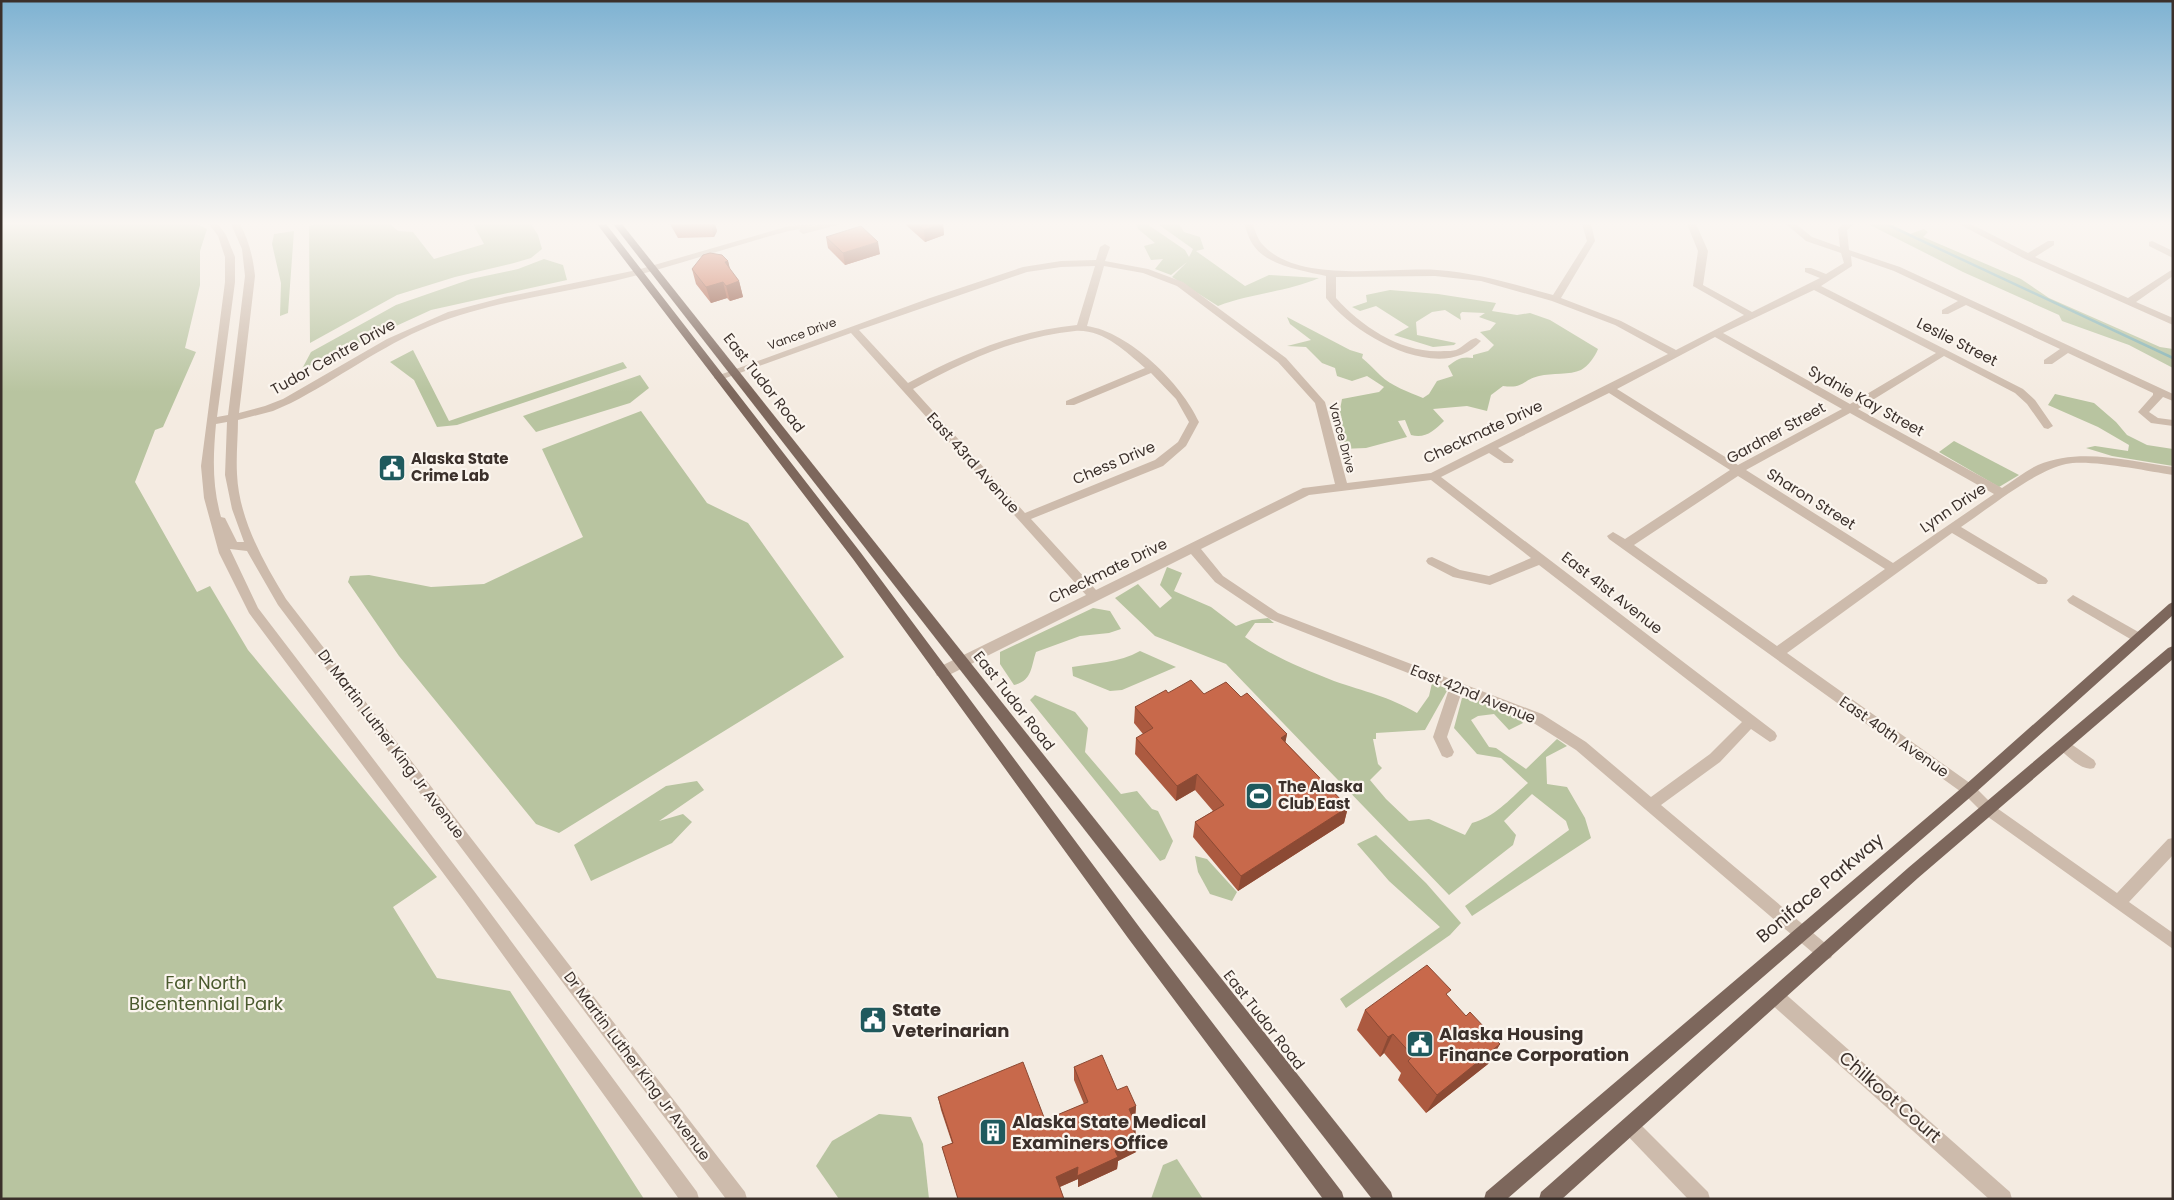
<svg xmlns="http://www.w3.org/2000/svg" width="2174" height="1200" font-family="Poppins,sans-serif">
<rect width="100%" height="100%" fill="#f4ebe1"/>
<g fill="#b8c4a0">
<polygon points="1,224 197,224 207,229 200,251 200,285 185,348 196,352 163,427 155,430 135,482 197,592 210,586 248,650 437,877 393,907 437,978 510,991 644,1199 1,1199"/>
<polygon points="315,224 390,224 398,231 413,232 434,259 484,244 473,224 531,224 538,235 542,249 531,258 514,263 455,277 397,295 310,343 309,226"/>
<path d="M1136,224h11l38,26 4,7 4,-8 -35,-25h21l5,8 16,5 4,12 -8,2 49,35 24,-11 50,3c-32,14 -68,15 -101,28l-46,-29 15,-15 -16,13 -16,-6 8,-10 -12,1 -7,-14 11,-3 -17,-14z"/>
<polygon points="1868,224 1891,224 1910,234 1924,229 1928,232 1923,237 2021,279 2049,298 2160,347 2173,349 2173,368 2129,345 2062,321 2059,315 1963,272"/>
<polygon points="294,231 288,313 280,316 281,283 272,244 274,234"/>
<polygon points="544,259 563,265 567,280 431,310 302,369 311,352 396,305 471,279 518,269"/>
<path d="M1390,290l48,4 58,9 -4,8 25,4 13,-2 20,7 48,29c-3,8 -10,17 -17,21 -11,5 -29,3 -42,6 -17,4 -15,13 -36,10l-12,9 -4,16 -20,-5 -34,3 11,12c-10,10 -19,18 -33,14l-6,-15 -7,1 9,16 -41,11 -25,1 -8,-27 6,-7 3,-16 37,-7 5,-5 -17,-11 -15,5 -15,-5 -2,-8 -13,-5 -16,-16 -19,-1 24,-6 -21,-16 -3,-7 63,33 13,4 -1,4c7,6 12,11 18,17 11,11 29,17 43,23l6,-4 8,-13 16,-5 -5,-10c9,-7 14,-10 25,-8v-3l15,-4 6,-6 -14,-13 10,-2 6,-7 -17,-6 6,-4 -23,-1 -2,2 1,6 -16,-10 -13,2 -16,10 1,13 39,8 -2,2 -21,2 -39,-12 15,-8 -33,-21 -16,5 -8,-4 15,-5 -1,-7z"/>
<polygon points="413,350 449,421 623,362 627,368 457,425 437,427 414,380 390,362"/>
<polygon points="640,375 649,388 630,403 536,432 523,416"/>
<polygon points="2055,394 2094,403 2116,422 2127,435 2147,445 2173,449 2173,466 2112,456 2086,448 2095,446 2128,451 2129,445 2098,427 2048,405"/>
<polygon points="641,411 707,503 748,523 844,657 559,833 536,824 399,656 348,582 350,576 369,575 431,587 484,584 583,537 542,449"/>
<polygon points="1954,441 2019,475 1999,487 1939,452"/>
<path d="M1167,567l15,6 -8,18 37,16 25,19 16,-6 16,-2 6,5h-19l-10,14c26,19 59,32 89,44 31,11 54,15 83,32l12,-17 3,-13 16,6 -23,41 -49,3v6h-3l5,25 4,4 -12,12 16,19 23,22 20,-2 36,16 7,-12c23,-6 38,-24 56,-40l-27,-25 -24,-4 -23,-26 8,-30c23,-1 47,6 61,25l-14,7 -15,-16 -16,2 -7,4 18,27 7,1 30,21 31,-30 10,7 -21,11 1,27 20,3 18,31 6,20 -119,78 -7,-10 104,-76 -3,-9 -34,-27 -28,27 12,14 -3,10 -64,50 -223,-231 -71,-28 -40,-38 23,-14 22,24 12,-10 -12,-13z"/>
<path d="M1093,608l17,3 11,18 -12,4 -29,3 -44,16c-5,15 -4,29 -22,33l-14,-21v-12z"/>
<path d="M1140,651l36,16 -54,23 -12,1 -37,-15 -1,-9c23,-4 47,-4 68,-16z"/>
<polygon points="1035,695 1075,712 1088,728 1085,752 1121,794 1137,791 1152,809 1158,811 1173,841 1165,859 1160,861 1030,700"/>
<polygon points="697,781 704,790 659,821 683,814 692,822 672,843 591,881 574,845 666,786"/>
<polygon points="1376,835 1426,883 1461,923 1450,935 1346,1008 1340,999 1440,927 1389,881 1357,844"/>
<polygon points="1195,856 1207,859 1237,892 1232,901 1210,894 1198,872"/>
<polygon points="879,1114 911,1117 923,1144 929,1199 839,1199 816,1166 832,1141"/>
<polygon points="1177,1159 1203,1199 1151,1199 1163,1165"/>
</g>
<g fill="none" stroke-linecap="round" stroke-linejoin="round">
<polyline stroke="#7fb0b2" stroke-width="2.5" points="1886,224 2173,358"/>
<g fill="#cdbbac" fill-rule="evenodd">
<path d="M209,224h9l8,11 9,22v25l-18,135 11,-2 17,-139 -3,-27 -11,-25h9c9,17 13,33 15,52l-16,137 26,-7 18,-7 104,-60 61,-27 57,-15 132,-27 152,-44 26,-2 -7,3 14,-3h19l-38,10 -4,-3 1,-2 -11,2c-58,15 -116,36 -175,50 -62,14 -125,21 -184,45 -49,20 -92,53 -139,77l-18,8 -35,9c0,17 -2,36 -1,54 2,45 26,87 49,125l459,593 2,7h-21l-448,-594 -31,-54 -17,-2 28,59 216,283 223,301 2,7h-20l-215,-298 -215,-288 -30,-60 -15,-55 -3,-32 24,-184v-25l-7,-21zM227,422l-2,53 7,34 12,33h-7l-12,-24 -4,-1c-9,-32 -8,-60 -5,-93z"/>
<path d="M1244,224h9c2,7 5,16 10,21 35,39 126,22 174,25 41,3 76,14 116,25l34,-54 -5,-17h9l4,17 -34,57 60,23 55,29 68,-35 -51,-29 5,-35 -11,-27h9l12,27 -5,34 49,27 68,-34 -15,-6v-4h6l15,6 18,-11 -3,-10 -35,-12 -20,-17h10l16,13 28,10 -2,-18 5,-5h11l-7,6 2,20 51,17 273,127v7l-10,-4 -14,15 9,6 15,2v6l-22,-3 -13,-11 15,-17v-2l-85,-40 -16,11h-8v-4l16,-11 -94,-44 -18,9h-6v-4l16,-9 -64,-30 -43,-15 1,10 -31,20 202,103 12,11 18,26 -5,3 -4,-1 -17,-24 -12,-11 -71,-37 -86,53 144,79c11,-7 23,-17 36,-23 42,-18 91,-4 135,2v8c-27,-4 -83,-16 -107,-11 -32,7 -77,44 -105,63l85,51 2,3 -2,3h-8l-86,-51 -165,120 187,133 20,20 123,87 51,-54 5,-1v17l-44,47 44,31v16l-189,-135 -20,-20 -355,-255 -2,-3 6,-4 12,7 105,-69 -121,-77 -111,55 16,12 -2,3h-8l-15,-10 -48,24 334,255 2,4 -2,4 -5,2 -19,-13 -31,33 -59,43 170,143 2,5 -2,5 -6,2 -6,-2 -243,-208 -44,-28 -71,-28 -14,43 7,15 -2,4 -5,2 -5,-2 -9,-19 16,-48 -179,-70 -55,-37 -24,-28 -244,122h-10l-2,-4 2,-4 149,-73 -235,-262 -128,46h-8l-1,-2 216,-79 93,-31 38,-6 35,-1 4,-13 5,-3 5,3 -5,14 43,8 35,13 103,76 39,44 22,81 84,-10 237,-119 -53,-29 -63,-24 -71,-20 -46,-5 -99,1v21c26,29 66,56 108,53 4,0 9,0 12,-1 7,-3 12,-10 20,-12l5,3c-40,45 -127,-6 -155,-43v-22c-22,-5 -58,-10 -72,-30 -5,-6 -7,-15 -10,-22zM1095,266l-18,59c-62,6 -115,29 -169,58l-49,-53 168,-58 34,-5zM1104,266l39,7 34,13 101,76 37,41 20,81 -32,4 -207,102 -65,-71 132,-53 23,-20 13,-24c-17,-38 -70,-90 -112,-96zM1814,290l122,63 -86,51 -127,-71zM1075,331c28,-2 50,20 70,37l-79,33v4h8l77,-32 25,26 13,23 -11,20 -23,18 -130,53 -112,-124c54,-29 100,-51 162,-58zM1715,337l127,72 -104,56 -121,-76zM1850,413l144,81 -101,69 -147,-93zM1738,476l147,93 -108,77 -143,-101zM1431,480l100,78 -42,18 -29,-6 -28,-13 -4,1 -2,3 2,3 25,13 37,8 49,-20 203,157 -32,32 -59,43 -65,-55 -44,-28 -264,-101 -55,-37 -22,-27 108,-54z"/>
<polygon points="1959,224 1971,224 2028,253 2048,241 2054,241 2054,245 2035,257 2128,298 2173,269 2173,276 2136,302 2173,318 2173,325 2025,259"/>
<polygon points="2152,241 2173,251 2173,258 2149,246 2149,242"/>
<polygon points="2073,595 2142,634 2143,637 2142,640 2132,640 2069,603 2067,600"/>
<path d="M2064,739l30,21 2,4 -2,4c-12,4 -26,-12 -35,-19l-2,-4 2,-4z"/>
<polygon points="1776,989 1782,991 2010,1192 2012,1199 1989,1199 1770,1003 1768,997 1770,991"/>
<polygon points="1630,1117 1636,1120 1708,1192 1710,1199 1688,1199 1624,1132 1621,1126 1624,1120"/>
</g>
<g fill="#7d675c" fill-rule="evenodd">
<polygon points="597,224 606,224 861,553 1140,928 1342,1192 1344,1199 1323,1199 1128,938 853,559"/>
<polygon points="613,224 622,224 1391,1192 1393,1199 1372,1199"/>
<polygon points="2173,602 2173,615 1974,794 1507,1199 1484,1199 1486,1192 1964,786 2169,604"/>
<polygon points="2173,646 2173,659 1918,878 1562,1199 1539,1199 1541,1192 1908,868 2168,648"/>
</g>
</g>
<g fill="#ac5a40">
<polygon points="670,224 715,224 717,231 714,237 678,238"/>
<polygon points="906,224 943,224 944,235 925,242 907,226"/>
<polygon points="826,237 880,254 845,265 828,248"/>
<polygon points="728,261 730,270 739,281 743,297 730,301 727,298 711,303 696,284 692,269"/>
<polygon points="1168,693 1204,694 1241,697 1287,734 1285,742 1348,807 1344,823 1238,891 1193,837 1195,822 1213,811 1195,790 1176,801 1135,754 1136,738 1143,734 1134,723 1135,707"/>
<polygon points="1365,1010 1466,1016 1500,1044 1488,1064 1426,1113 1398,1080 1401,1073 1384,1053 1380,1057 1357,1030"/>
<polygon points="1074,1067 1117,1090 1136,1106 1135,1118 1134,1119 1136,1136 1138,1140 1136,1152 1118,1161 1117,1169 1078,1187 1078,1179 1060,1187 1064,1199 958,1199 942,1147 952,1143 941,1110 938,1097 1045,1120 1084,1104 1074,1080"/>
</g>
<g fill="#8c4a34">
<polygon points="711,224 715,224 717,231 714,237"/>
<polygon points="940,224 943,224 944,235 925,242 924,230"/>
<polygon points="878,242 880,254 845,265 843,253"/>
<polygon points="728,261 732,277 725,262"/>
<polygon points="739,281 743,297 730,301 726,286"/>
<polygon points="723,282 727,298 711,303 706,287"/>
<polygon points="1287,734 1284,750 1281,738"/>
<polygon points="1197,774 1195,790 1176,801 1177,786"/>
<polygon points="1348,807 1344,823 1238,891 1241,876"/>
<polygon points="1393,1034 1384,1053 1380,1057 1388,1037"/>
<polygon points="1500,1044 1488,1064 1426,1113 1437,1095"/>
<polygon points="1136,1106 1135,1118 1128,1121 1129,1109"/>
<polygon points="1136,1125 1135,1137 1132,1127"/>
<polygon points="1138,1140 1136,1152 1118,1161 1117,1169 1078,1187 1078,1179 1057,1188 1056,1177"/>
</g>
<g fill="#c8694b" stroke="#8c4a34">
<polygon points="673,224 711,224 675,226"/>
<polygon points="917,224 940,224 924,230"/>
<polygon points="861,226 878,242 843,253 826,237"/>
<polygon points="710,253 722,255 728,261 725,262 739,281 726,286 723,282 706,287 692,269 703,255"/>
<polygon points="1191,680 1204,694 1226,682 1241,697 1247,693 1287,734 1281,738 1348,807 1241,876 1195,822 1224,805 1197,774 1177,786 1136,738 1153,728 1135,707 1166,690 1168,693"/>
<polygon points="1427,965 1451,990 1446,994 1466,1016 1470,1012 1500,1044 1437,1095 1408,1061 1413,1056 1393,1034 1388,1037 1365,1010"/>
<polygon points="1102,1055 1117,1090 1127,1086 1136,1106 1129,1109 1136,1125 1132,1127 1138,1140 1115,1151 1118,1157 1077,1176 1078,1167 1056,1177 1064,1199 958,1199 942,1147 953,1143 938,1097 1023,1062 1045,1120 1088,1102 1074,1067"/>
</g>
<linearGradient id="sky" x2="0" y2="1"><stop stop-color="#7eb2d2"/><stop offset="0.57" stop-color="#faf6f2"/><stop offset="1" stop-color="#faf6f2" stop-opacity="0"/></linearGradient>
<rect width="2174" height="392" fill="url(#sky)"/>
<defs>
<g id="civic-square" transform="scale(1.4375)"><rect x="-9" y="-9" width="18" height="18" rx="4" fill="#1f5a5e" stroke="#fbf5ee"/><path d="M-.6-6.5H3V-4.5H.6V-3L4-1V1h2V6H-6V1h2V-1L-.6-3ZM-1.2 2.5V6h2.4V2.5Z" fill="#fff"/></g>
<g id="stadium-square" transform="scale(1.4375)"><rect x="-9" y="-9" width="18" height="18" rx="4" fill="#1f5a5e" stroke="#fbf5ee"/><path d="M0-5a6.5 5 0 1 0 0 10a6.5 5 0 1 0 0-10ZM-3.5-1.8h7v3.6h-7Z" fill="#fff"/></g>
<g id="building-square" transform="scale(1.4375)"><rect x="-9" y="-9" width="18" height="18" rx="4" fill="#1f5a5e" stroke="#fbf5ee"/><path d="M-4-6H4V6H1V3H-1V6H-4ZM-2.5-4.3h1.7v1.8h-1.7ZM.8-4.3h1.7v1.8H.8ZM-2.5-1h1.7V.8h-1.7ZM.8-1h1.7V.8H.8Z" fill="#fff"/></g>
</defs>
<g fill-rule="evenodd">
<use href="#civic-square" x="392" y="468"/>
<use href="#stadium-square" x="1259" y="796"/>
<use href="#civic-square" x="873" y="1020"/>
<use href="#civic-square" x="1420" y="1044"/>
<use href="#building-square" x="993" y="1132"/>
</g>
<g text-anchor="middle" stroke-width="4.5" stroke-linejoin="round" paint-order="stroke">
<g font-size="12" fill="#3b302b" stroke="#fbf5ee">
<text transform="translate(802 334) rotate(-20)" y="4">Vance Drive</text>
<text transform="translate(1342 438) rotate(75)" y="4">Vance Drive</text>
</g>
<g font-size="15" fill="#3b302b" stroke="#fbf5ee">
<text transform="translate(1957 342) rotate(27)" y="5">Leslie Street</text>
<text transform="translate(333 357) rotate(-29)" y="5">Tudor Centre Drive</text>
<text transform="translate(764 383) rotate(52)" y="5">East Tudor Road</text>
<text transform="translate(1866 401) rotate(29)" y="5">Sydnie Kay Street</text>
<text transform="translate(1483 432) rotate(-25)" y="5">Checkmate Drive</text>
<text transform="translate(1776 433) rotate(-29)" y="5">Gardner Street</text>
<text transform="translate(973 463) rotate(48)" y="5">East 43rd Avenue</text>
<text transform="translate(1114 463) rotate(-23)" y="5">Chess Drive</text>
<text transform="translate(1811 499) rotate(32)" y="5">Sharon Street</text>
<text transform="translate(1953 508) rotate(-34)" y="5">Lynn Drive</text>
<text transform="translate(1108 571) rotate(-26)" y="5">Checkmate Drive</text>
<text transform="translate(1612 593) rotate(38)" y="5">East 41st Avenue</text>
<text transform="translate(1473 694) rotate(22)" y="5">East 42nd Avenue</text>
<text transform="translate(1014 701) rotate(52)" y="5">East Tudor Road</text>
<text transform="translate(1894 737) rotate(35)" y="5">East 40th Avenue</text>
<text transform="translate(391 744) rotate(53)" y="5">Dr Martin Luther King Jr Avenue</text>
<text transform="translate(1264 1020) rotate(52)" y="5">East Tudor Road</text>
<text transform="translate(637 1066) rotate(53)" y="5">Dr Martin Luther King Jr Avenue</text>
</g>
<g font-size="15" font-weight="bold" fill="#3b302b" stroke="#fbf5ee" text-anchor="start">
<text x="411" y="464">Alaska State<tspan x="411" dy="17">Crime Lab</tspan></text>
<text x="1278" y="792">The Alaska<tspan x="1278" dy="17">Club East</tspan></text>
</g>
<g font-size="18" fill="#3b302b" stroke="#fbf5ee">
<text transform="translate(1820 888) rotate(-40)" y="6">Boniface Parkway</text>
<text transform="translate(1890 1097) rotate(41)" y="6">Chilkoot Court</text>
</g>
<g font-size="18" fill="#4a5a2e" stroke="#fbf5ee">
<text x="206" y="989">Far North<tspan x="206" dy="21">Bicentennial Park</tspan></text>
</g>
<g font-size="18" font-weight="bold" fill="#3b302b" stroke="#fbf5ee" text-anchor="start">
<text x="892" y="1016">State<tspan x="892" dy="21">Veterinarian</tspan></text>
<text x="1439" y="1040">Alaska Housing<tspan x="1439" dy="21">Finance Corporation</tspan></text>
<text x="1012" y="1128">Alaska State Medical<tspan x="1012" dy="21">Examiners Office</tspan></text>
</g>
</g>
<rect width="2174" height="1200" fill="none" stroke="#3b302b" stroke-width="5"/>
</svg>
